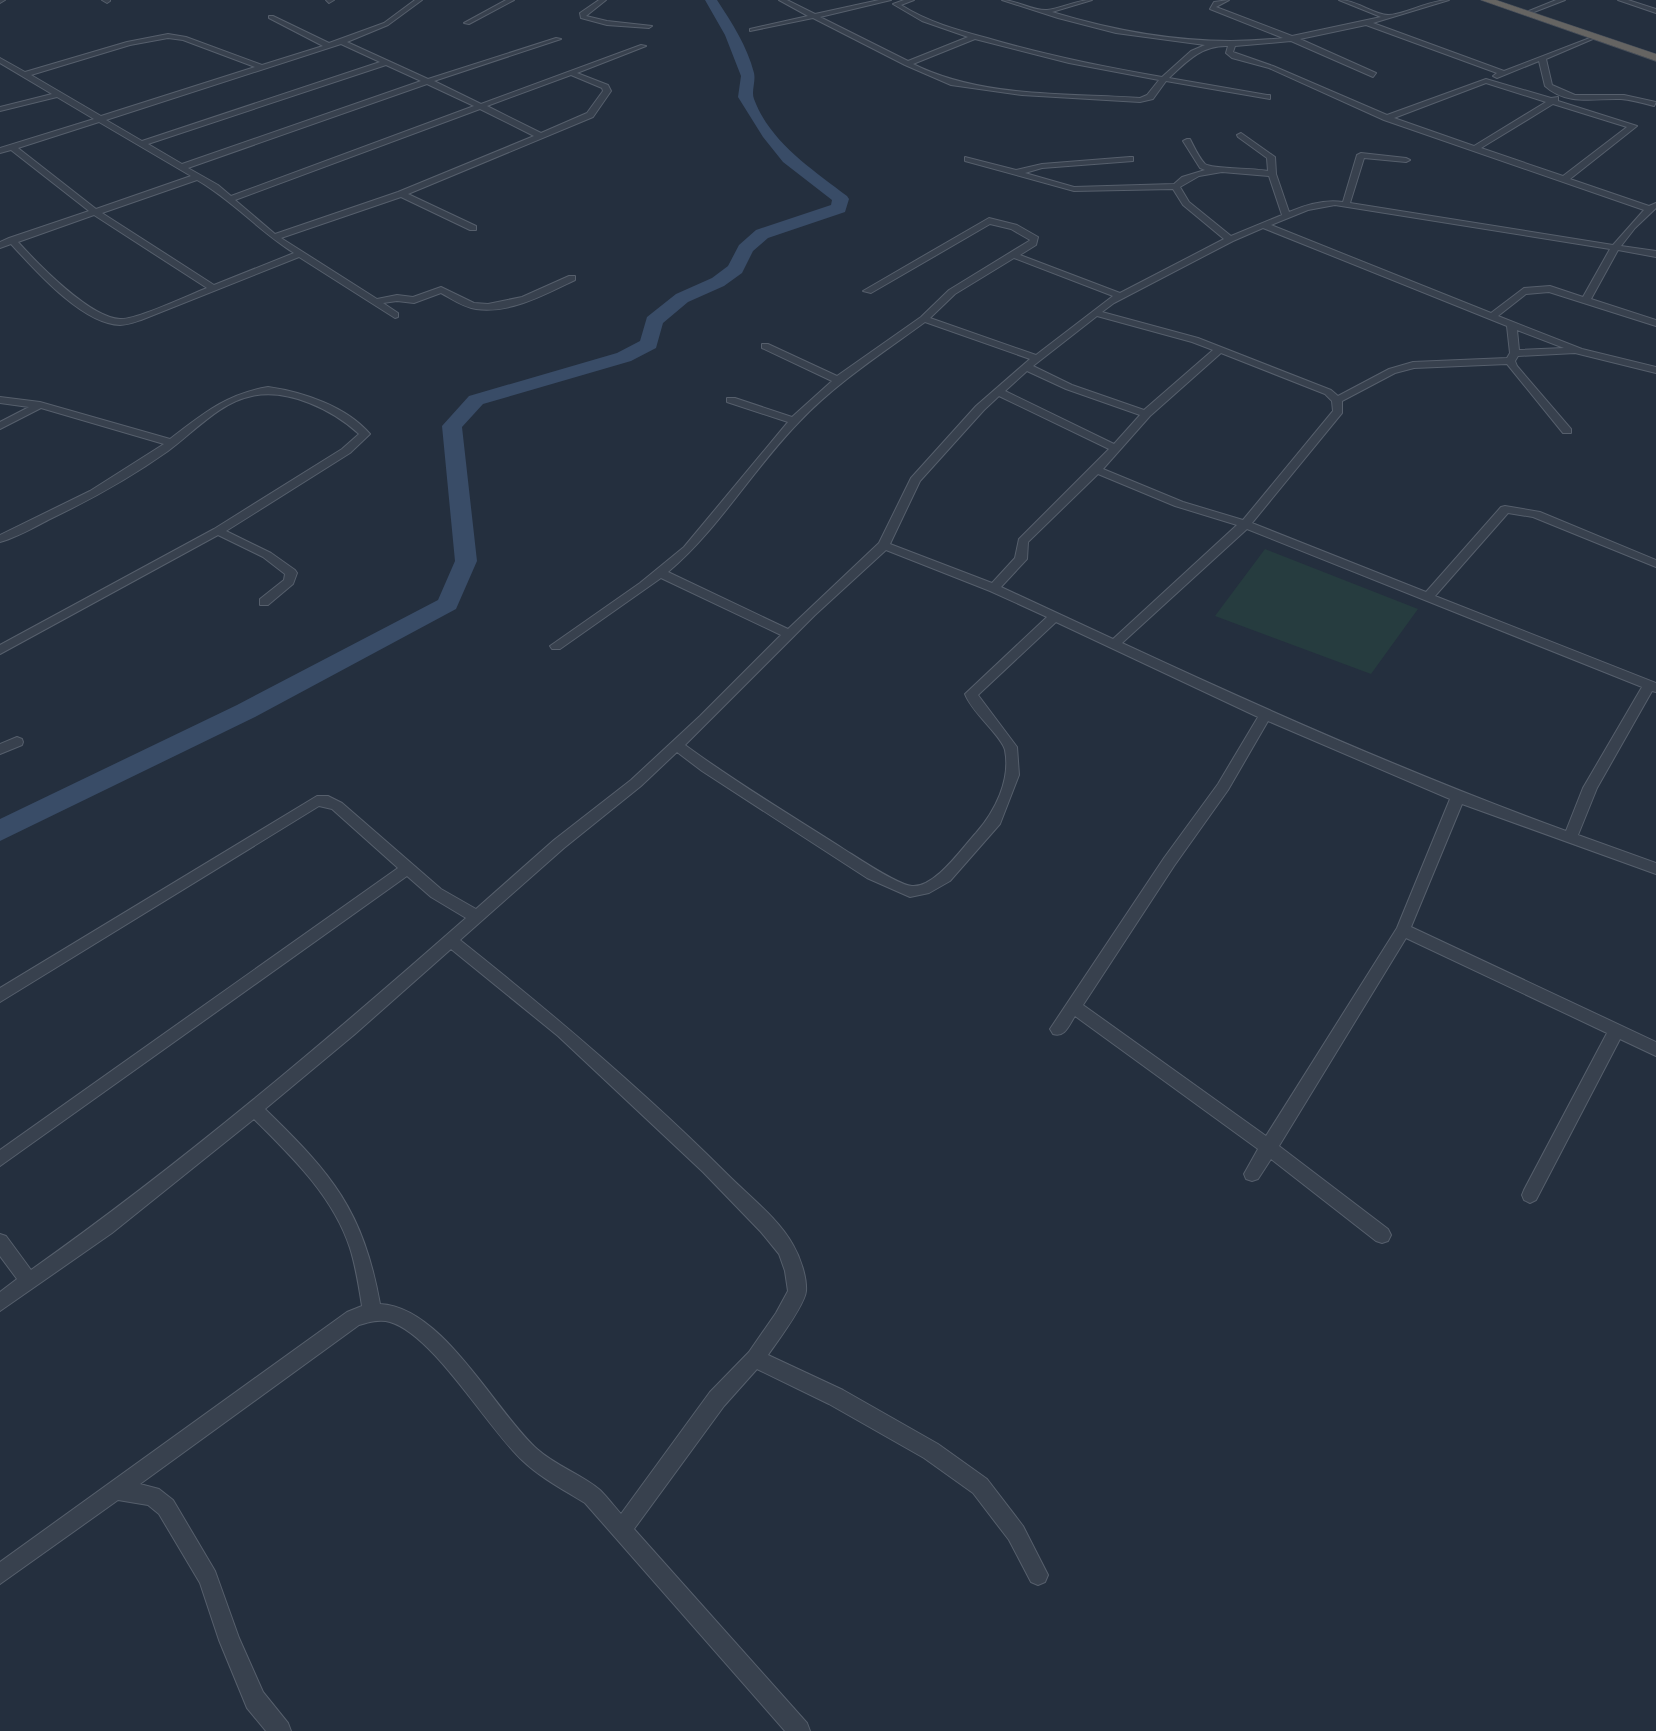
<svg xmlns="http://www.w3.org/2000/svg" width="1656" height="1731" font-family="Arial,sans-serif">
<rect width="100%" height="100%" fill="#242f3e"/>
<polygon fill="#263c3f" points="1265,549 1418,609 1371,674 1215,616"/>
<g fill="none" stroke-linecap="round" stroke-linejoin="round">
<path fill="#394c67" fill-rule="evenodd" d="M705,0h12c15,23 30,46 37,73 2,8 -3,18 0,26 16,43 58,70 93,97l2,3 -4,13 -77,26 -15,13 -11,22 -18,13 -36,16 -25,21 -7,25 -25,13 -148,43 -21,23 15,134 -21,48 -201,108 -255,124v-22l237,-114 201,-105 17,-39 -13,-135 27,-30 148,-43 23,-12 7,-24 29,-23 36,-16 16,-12 11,-21 17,-15 75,-25 1,-5 -49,-38 -20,-25 -25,-40 3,-21 -16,-41z"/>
<g stroke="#565f6c" stroke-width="2">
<g id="minor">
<polygon points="0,0 5,0 0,3"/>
<polygon points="102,0 110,0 110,1 107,3"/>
<polygon points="326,0 334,0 329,3"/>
<path d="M415,0h7l-34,25 -41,17 81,37 128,-41 5,1 -127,42 47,23 160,-59 5,1 -69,27 31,12 3,6 -18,26 -185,77 68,32v4h-6l-69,-33 -120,41 96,61 20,-4 16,2 28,-10 33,16 14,1 34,-7 47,-21h6v4c-29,14 -65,34 -99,29 -13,-2 -24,-10 -35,-16l-27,10 -17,-2 -14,2 15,10v4l-3,1 -96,-61 -158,63c-6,2 -14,5 -21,5 -38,-1 -85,-55 -109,-81l-11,4v-6l9,-4 80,-27 -78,-61 -11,3v-5l94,-29 -37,-22 -57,14v-4l52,-13 -52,-31v-5l25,14 102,-30 41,-8 18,3 76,28 61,-19 -54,-28v-2h4l56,27 55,-20zM168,38l15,2 72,27 -154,49 -70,-41 99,-30zM341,44l39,18 -238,79 -36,-21zM386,65l35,16 -239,83 -34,-20zM571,75l31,13 1,3 -16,22 -46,20 -54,-27zM427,84l47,22 -243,90 -13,-11 -30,-17zM480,109l54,27 -136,56 -123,42 -40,-34zM99,122l92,54 -95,33 -78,-61zM197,180c35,20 62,51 97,73l-80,32 -112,-72zM94,215l113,73c-18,7 -71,32 -87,31 -30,-1 -82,-55 -102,-77z"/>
<polygon points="506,0 514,0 469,24 464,23"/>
<polygon points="599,0 606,0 586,16 607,21 652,26 649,28 607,25 581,18 580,13"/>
<path d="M779,0h8l28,14 64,-14h12l-71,17 88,44 60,-24 -46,-16 -29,-17 11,-4h10l-13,5c27,17 56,25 86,33 58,17 116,29 175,39l29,-26 14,-6 -89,-12 -58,-15 -56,-18c15,0 30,11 45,10 16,-2 29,-10 45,-10l-40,12c76,23 152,35 231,26l-73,-29 4,-7 15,-2 -13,7 76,29 89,-19 -42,-17c18,0 33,14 49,15 16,0 41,-15 61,-15l-76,23 131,48 91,-35v2l-49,21 6,26 23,10h49l32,7 -2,4c-11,-3 -22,-6 -33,-7 -27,-1 -54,7 -76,-13l-6,-25 -42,17 -4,-2 4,-3 -131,-48 -66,14 76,34 -3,4 -82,-36 -56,5 -2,6 40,14 114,49 99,-36 65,19 7,-1v4l79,25 -67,53 79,27 7,-3v5l-21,20 -14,18 35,5v6l-38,-7 -27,49 65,21v6l-107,-34 -23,2 -28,22 84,33 74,18v6l-81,-20 -57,3 -3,5 2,5 54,63v4h-8l-56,-69 -93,4 -19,5 -53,28v12l-90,110 174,69 75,-85 4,-1 35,6 116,48v7l-123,-50 -25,-4 -73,83 221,87v9l-4,-1 -55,97 -19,47 78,28v11l-194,-70 -51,123 245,115v14l-36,-17 -84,161 -6,3 -6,-3 -2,-5 2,-5 83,-157 -201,-95 -127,208 109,83 3,6 -3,6 -6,2 -6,-2 -105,-82 -13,20 -6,2 -6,-2 -2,-5 14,-25 -183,-133c-6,9 -10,22 -22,18l-3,-5 114,-171 54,-74 40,-67 -202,-95 -78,73 39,52 2,28 -19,49 -50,57 -21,12 -19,4 -43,-19 -165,-107 -25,-19 -36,34 -77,62 -104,92c93,74 184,151 268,235 21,21 51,44 65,70 7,12 14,32 13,46 -1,14 -29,51 -38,64l75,35 95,54 49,35 36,47 25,49 -3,7 -7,3 -7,-3 -22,-42 -36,-47 -49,-35 -95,-54 -72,-35 -33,37 -90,123 173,194 3,8h-25l-200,-228c-21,-13 -44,-25 -62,-42 -35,-32 -89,-126 -133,-139 -10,-3 -21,0 -31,3l-219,159 19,5 14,11 42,71 24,67 24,54 25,31 3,8h-25l-19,-23 -28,-68 -19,-57 -41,-69 -11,-9 -30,-5 -118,84v-22l347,-250 15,-6c-3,-19 -6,-39 -12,-58 -17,-52 -58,-91 -96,-129l-142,114 -112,78v-19l17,-13 -17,-23v-22l6,2 25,34c153,-108 295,-229 435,-352l-35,-21 -24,-21 -407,290v-16l398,-282 -66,-59 -13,-3 -319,196v-14l317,-192h11l14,7 99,86 35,20 78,-69 77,-60 69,-64 81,-81 -120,-57 -101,71h-8l-2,-3 90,-63 44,-36 104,-125 -61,-20v-4h8l57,19 40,-36 -70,-33v-4h6l69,32 84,-59 28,-27 80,-49 1,-1 -19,-11 -21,-5 -119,69 -8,-2 126,-73 28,7 21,12 -2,8 -16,10 100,38 104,-54 -41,-34 -10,-16 -99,2 -109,-30v-4l51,13 26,-6 88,-7h3v4l-91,7 -17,5 49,14 100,-3 8,-7 23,-7 -5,-2 -17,-27 4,-2h3c4,8 9,19 15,25 6,5 50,4 63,7l-1,-13 -29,-21 -1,-2 4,-2 34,24 1,17 13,38c16,-7 36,-13 54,-10l14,-47 4,-2 45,5 4,2 -4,2 -42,-4 -14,45 263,42 31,-35 -260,-90 -115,-52 -37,-10 -6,-5 2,-7c-26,-1 -41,15 -59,32l98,17h3v4l-104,-18 -13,18 -13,3 -118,-7 -71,-10 -46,-20 -92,-47 -63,13v-2l58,-13zM975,39l94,24 90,17 -12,15 -7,3c-74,-5 -159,0 -227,-34zM1486,83l60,19 -72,44 -80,-28zM1553,104l74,23 -64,49 -82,-28zM1222,172l47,4 13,39 -51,21 -42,-34 -9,-15 19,-11zM1335,205l275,44 -27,48 -33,-11 -26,2 -33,25 -220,-88 37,-15zM1263,228l244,98 3,27 -3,5 -94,4 -24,7 -51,27 -7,-6 -133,-52 -96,-26 12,-9 119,-62zM1014,258l99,38 -77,59 -106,-37 25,-24zM1097,316l95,26 21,8 -69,60 -72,-25 -39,-19zM925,322l105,37 -54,47 -65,72 -32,65 -91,86 -120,-57c51,-43 84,-102 131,-150 37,-39 82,-68 126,-100zM1517,330l47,18 -45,2zM1221,353l104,41 7,7 1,10 -90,109 -60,-18 -80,-33 47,-53zM1027,371l39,18 74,26 -26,29 -109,-53zM999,396l110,53 -90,90 -4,19 -23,25 -102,-39 30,-63 64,-71zM1098,474l77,32 62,19 -124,114 -112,-52 26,-28 1,-17zM1247,529l395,158 -59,101 -17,43c-151,-55 -298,-120 -444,-188zM886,550l104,41 57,26 -82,77c7,19 36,41 40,56 6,30 -10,61 -29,83 -14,15 -41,55 -64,53 -15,-1 -57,-30 -70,-38 -53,-34 -107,-66 -157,-103l130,-130zM1268,721l182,78 -53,129 -131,208 -183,-131 91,-139 54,-76zM451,949l107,87 145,136 58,60 18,22 6,17 3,20 -12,22 -27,39 -39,40 -89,122c-7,-8 -14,-17 -21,-24 -19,-16 -44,-24 -63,-41 -43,-39 -94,-142 -157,-145 -17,-94 -48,-130 -115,-195l90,-75z"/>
<polygon points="1556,0 1565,0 1534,12 1529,11"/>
<polygon points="1618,0 1628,0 1656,9 1656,13"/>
<path d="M268,387c35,5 78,19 102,47l-20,19 -124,78 45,22 24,17 2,3 -4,11 -25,21h-8v-6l24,-19 1,-6 -22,-17 -45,-22 -218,119v-9l214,-116 128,-80 17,-15c-26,-24 -71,-46 -107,-38 -32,6 -58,36 -84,55 -38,27 -78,49 -120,69 -15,8 -31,17 -48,22v-7l90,-44 74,-47 -123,-36 -41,21v-7l29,-15 -29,-4v-6l40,5 130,37c33,-25 56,-45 98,-52z"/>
<polygon points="17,737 22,739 23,742 22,745 0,754 0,744"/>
</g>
</g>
<g stroke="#434c59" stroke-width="1">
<polygon id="trunk" points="1481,0 1496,0 1656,54 1656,61"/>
</g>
<use href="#minor" fill="#38414e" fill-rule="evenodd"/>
<use href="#trunk" fill="#656462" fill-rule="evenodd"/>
</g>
</svg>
